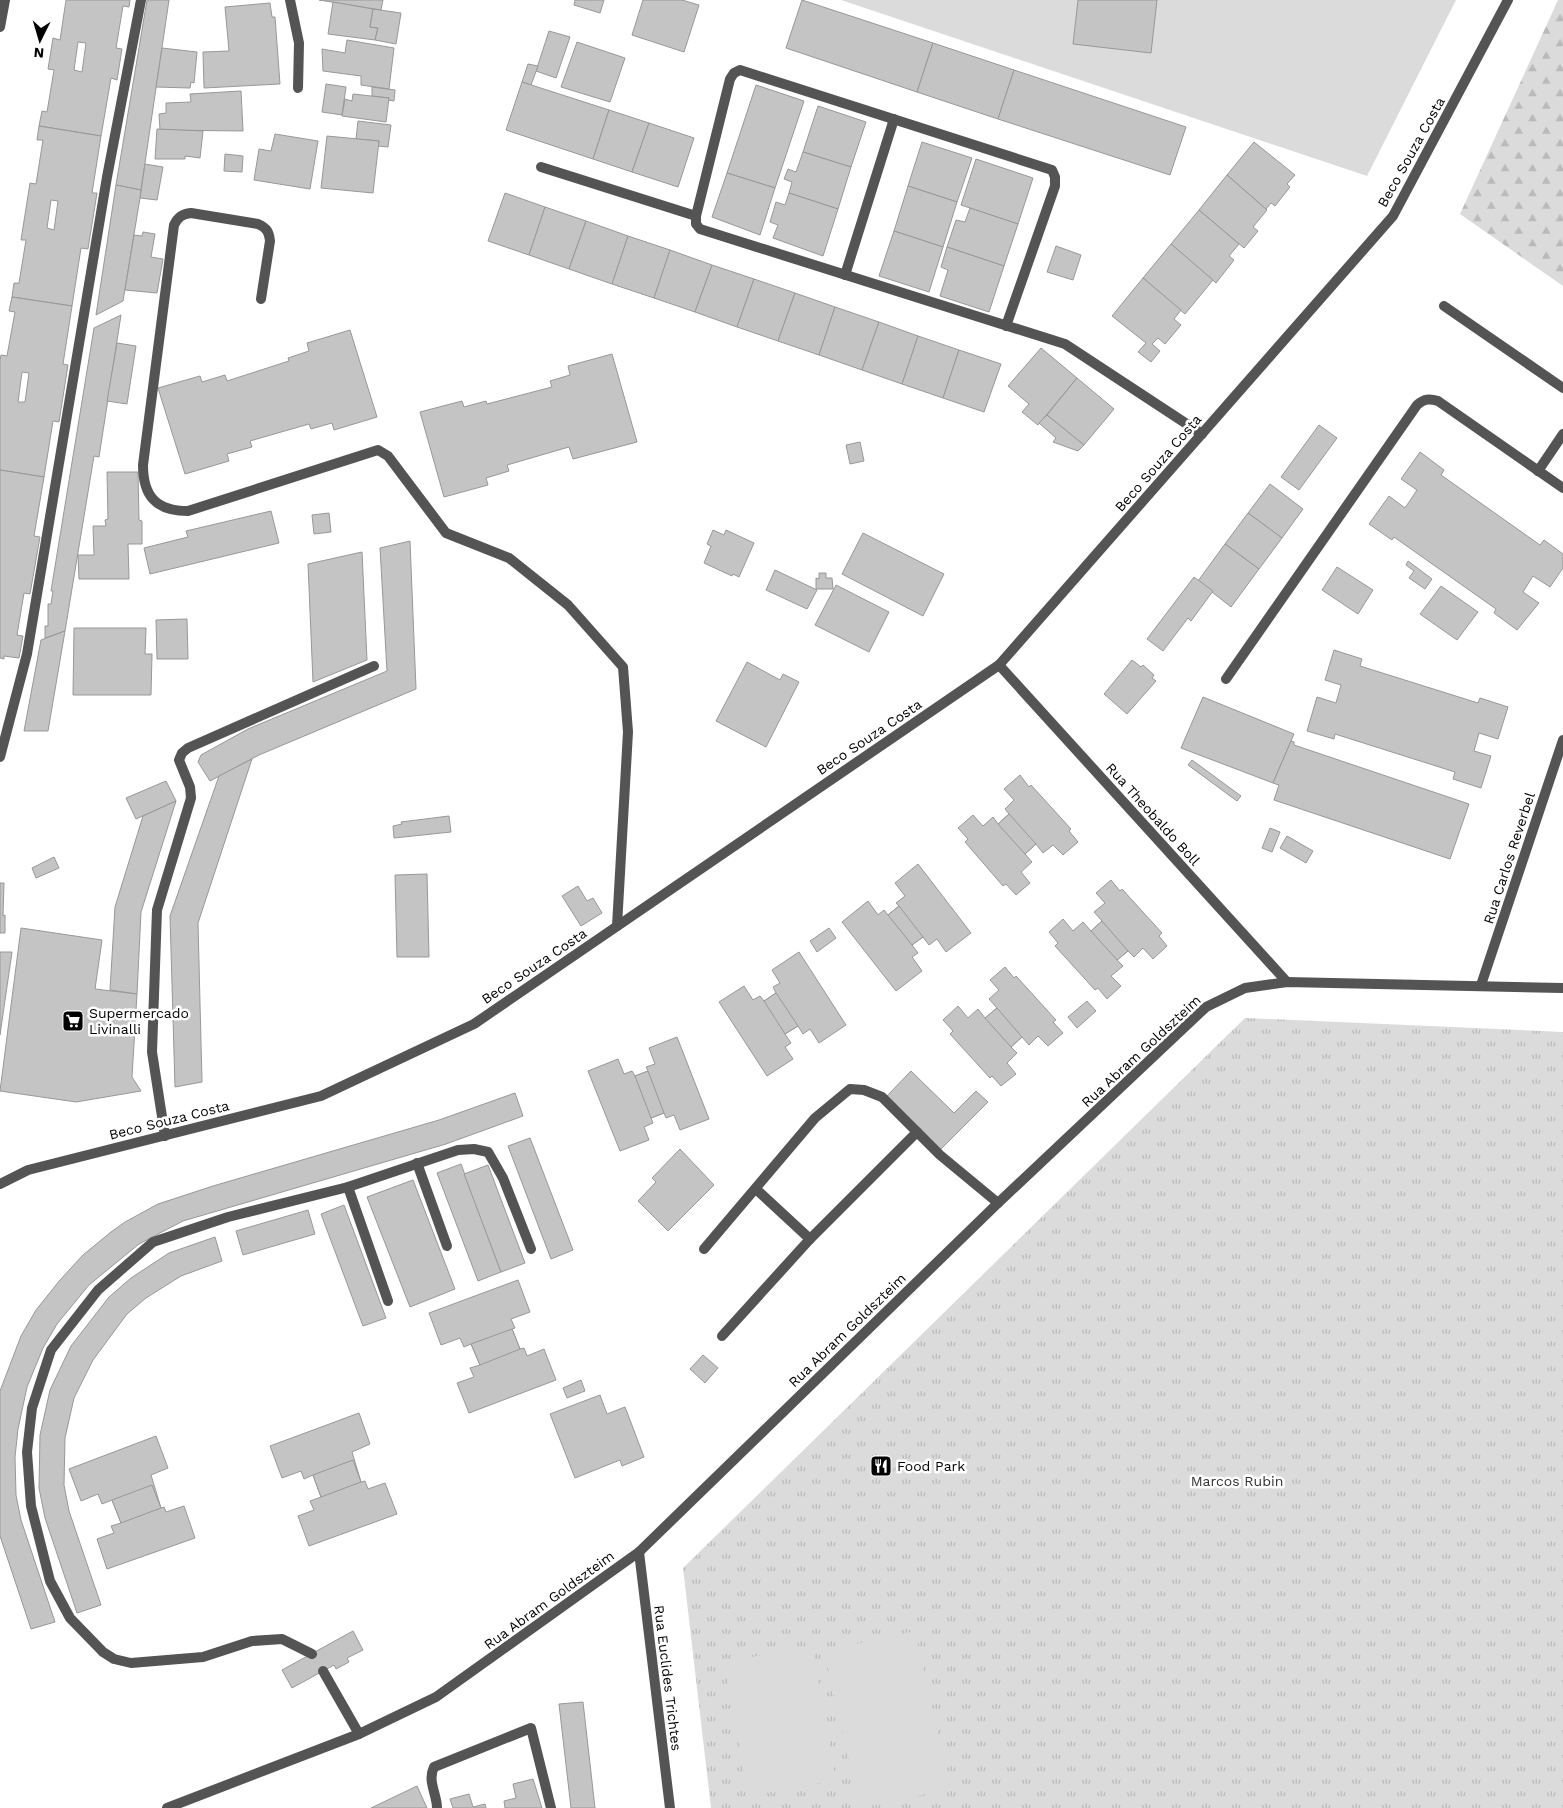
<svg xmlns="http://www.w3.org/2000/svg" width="1563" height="1808" font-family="'Work Sans',sans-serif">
<defs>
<pattern id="forest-firs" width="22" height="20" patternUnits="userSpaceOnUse" patternTransform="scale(1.25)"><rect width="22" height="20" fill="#dbdbdb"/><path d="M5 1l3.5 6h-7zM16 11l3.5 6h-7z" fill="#bababa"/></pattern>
<pattern id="park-tufts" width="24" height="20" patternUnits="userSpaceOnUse" patternTransform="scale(1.25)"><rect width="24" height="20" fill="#dbdbdb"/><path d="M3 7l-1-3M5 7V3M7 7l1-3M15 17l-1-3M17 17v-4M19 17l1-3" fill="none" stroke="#bababa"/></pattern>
</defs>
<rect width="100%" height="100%" fill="#fff"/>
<polygon fill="url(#forest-firs)" points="1558,0 1563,0 1563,286 1460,214"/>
<polygon fill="url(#park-tufts)" points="1245,1018 1563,1032 1563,1808 711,1808 683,1568"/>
<g fill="#dbdbdb">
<polygon points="841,0 1456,0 1367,176"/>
<polygon points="915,1631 950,1789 860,1808 824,1651"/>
<polygon points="812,1646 836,1780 748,1796 724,1662"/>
</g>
<g fill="#c4c4c4" stroke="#989898" fill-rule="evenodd">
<path d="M66,0h64l-1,7 -6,-1 -7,42 6,1 -5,31 -6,-2 -10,58 -62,-10 3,-15 5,1 7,-42 -6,-1 5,-31 7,2zM78,42l8,1 -4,29 -8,-2z"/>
<polygon points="147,0 169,0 141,190 116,185"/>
<polygon points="319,0 383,0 381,10"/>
<polygon points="575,0 604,0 600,13 574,5"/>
<polygon points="643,0 682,0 699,5 684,52 632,35"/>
<polygon points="802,0 933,43 917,92 786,48"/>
<polygon points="1078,0 1157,0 1151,53 1073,44"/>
<polygon points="333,2 373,9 370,27 378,28 375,40 328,34"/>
<polygon points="270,3 272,17 275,17 280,84 204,88 203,52 229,51 225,7"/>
<polygon points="373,9 401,13 396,44 375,40 378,28 370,27"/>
<polygon points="549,31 570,37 556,78 536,71"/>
<polygon points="347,40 394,48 389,89 361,85 361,76 323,71 322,49 345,53"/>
<polygon points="577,42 625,58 610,102 561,87"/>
<polygon points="933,43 1014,70 998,119 917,92"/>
<polygon points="162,48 197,52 194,83 191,82 190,88 156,87"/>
<polygon points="528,64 538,66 531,85 522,82"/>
<polygon points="1014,70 1186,127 1170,175 998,119"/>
<polygon points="522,82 609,110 593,159 506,130"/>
<polygon points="326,84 346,87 342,115 322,112"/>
<polygon points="756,85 804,101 775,188 727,173"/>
<polygon points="372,87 395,90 394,101 388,100 389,98 372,96"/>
<polygon points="241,91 243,131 160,130 159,114 166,113 166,103 191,102 190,94"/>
<polygon points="353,94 389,98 386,122 342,116 345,99 352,101"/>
<polygon points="818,106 866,122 851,167 803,152"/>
<polygon points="609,110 649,123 632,172 593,159"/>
<polygon points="358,121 391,125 388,147 378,146 379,141 356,139"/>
<polygon points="649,123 694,138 678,187 632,172"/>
<path d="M39,126l62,10 -9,57h5l-9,56 -7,-1 -9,58 -60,-9 2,-14h5l7,-43h-5l9,-57 6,1 7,-44h-6zM51,200l7,1 -4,29 -7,-2z"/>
<polygon points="157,129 203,131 200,158 185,156 185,159 155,159"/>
<polygon points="275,134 318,141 310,189 254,180 259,149 271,151"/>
<polygon points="327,136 379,141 373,193 321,188"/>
<polygon points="922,142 972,158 957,202 908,186"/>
<polygon points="1254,142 1295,175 1287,184 1290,187 1275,206 1271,203 1266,209 1227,175"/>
<polygon points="803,152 851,167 838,209 789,193 792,182 784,179 788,169 796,172"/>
<polygon points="225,154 243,156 242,172 224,171"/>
<polygon points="976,159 1033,178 1018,224 961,205"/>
<polygon points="145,164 163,167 157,200 140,198"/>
<polygon points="727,173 775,188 760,235 712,217"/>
<polygon points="1227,175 1267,210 1253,227 1258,231 1244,248 1199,210"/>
<polygon points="116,185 141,190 140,198 123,301 96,315"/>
<polygon points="908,186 957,202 943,247 894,231"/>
<polygon points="505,193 545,207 529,255 488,241"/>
<polygon points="789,193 838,209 823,256 773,238 778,225 770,222 776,202 785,205"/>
<polygon points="545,207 586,221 569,269 529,255"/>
<polygon points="970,208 1018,224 1004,266 947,247 956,220 965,222"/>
<polygon points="1199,210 1239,244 1229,256 1234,260 1216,283 1171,244"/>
<polygon points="586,221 628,236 612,284 569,269"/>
<polygon points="894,231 943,247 929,292 879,276"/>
<polygon points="143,232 155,234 151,257 163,259 157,293 125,290 134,235 142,236"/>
<polygon points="628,236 670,250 654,298 612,284"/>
<polygon points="1171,244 1213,280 1185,314 1143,278"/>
<polygon points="1056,246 1081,255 1073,280 1047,272"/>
<polygon points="947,247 1004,266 989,312 940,296 948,270 941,267"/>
<polygon points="670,250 712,265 695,312 654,298"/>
<polygon points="712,265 754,279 737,327 695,312"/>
<polygon points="1143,278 1181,310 1174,319 1181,325 1165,344 1158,338 1152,344 1160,351 1151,362 1138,352 1146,343 1112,316"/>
<polygon points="754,279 795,293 778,341 737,327"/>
<polygon points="795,293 835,307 819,355 778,341"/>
<path d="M12,297l60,9 -9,58 5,1 -9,57 -6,-1 -9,56 -44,-7v-110l1,-5 6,1 8,-44 -6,-1zM22,372l7,1 -4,29h-7z"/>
<polygon points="835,307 879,322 862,370 819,355"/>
<polygon points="121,315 99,457 94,456 65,631 45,638 45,626 48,626 48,604 51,604 53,591 51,591 94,328"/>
<polygon points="879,322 918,336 902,384 862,370"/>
<polygon points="350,330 377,417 334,430 332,423 311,429 309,424 250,441 252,447 227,454 229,461 185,474 158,388 200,376 202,382 225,375 227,381 289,361 288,358 309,351 307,343"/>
<polygon points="918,336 959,350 943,398 902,384"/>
<polygon points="117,343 136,346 127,404 107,401"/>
<polygon points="1041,348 1077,378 1038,425 1022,412 1029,404 1008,386"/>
<polygon points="959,350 1001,364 984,412 943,398"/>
<polygon points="612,354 637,442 573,459 569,447 507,465 509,471 486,478 488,485 444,497 420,412 462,401 464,407 486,401 487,404 552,387 550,381 570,375 568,366"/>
<polygon points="1077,378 1114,409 1084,445 1047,415"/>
<polygon points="1047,415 1084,445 1078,451 1053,442 1056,438 1039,423"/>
<polygon points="1319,425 1337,438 1299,490 1281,477"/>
<polygon points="860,442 864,461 850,464 846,445"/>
<polygon points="1420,452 1444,470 1441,475 1540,545 1544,540 1563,554 1563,568 1550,587 1533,576 1523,592 1539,603 1517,630 1494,613 1496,609 1394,537 1392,540 1369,524 1389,496 1405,508 1417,490 1401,479"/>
<polygon points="0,470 44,477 34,536 40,537 30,594 24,593 17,635 23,636 19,658 4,656 4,659 0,658"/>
<polygon points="107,472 138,472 139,520 142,521 142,544 128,544 129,579 79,579 78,555 94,555 93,526 106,526 105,520 108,519"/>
<polygon points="1270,484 1303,509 1282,538 1248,513"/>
<polygon points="271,511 279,543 150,574 144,548 188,537 186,531"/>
<polygon points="329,513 331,532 314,534 312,515"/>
<polygon points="1248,513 1282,538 1259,569 1225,544"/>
<polygon points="713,530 724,535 726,530 754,543 739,577 733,574 732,576 704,563 711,546 707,544"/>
<polygon points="863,533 944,574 923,616 842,574"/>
<polygon points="410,541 416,689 259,755 210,781 198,762 201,755 248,729 387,671 380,548"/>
<polygon points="1225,544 1259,569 1231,607 1198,581"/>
<polygon points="362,552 367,660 313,682 308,564"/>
<polygon points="1408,561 1432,579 1425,589 1409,578 1414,571 1406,565"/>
<polygon points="1337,567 1373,590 1358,614 1322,590"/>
<polygon points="775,570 817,590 807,609 766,590"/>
<polygon points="819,573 826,573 826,578 832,578 833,589 816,589 816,578 819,579"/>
<polygon points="1194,577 1213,591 1191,621 1188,618 1163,651 1147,639"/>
<polygon points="836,585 889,612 869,652 815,625"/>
<polygon points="1441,586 1478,612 1457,640 1420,614"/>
<polygon points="187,619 188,659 157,659 156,620"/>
<polygon points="74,628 146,628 145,654 152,654 151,695 73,695"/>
<polygon points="65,631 48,731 24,731 41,640"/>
<polygon points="1334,650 1362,659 1360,666 1478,703 1480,698 1508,707 1498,739 1479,733 1474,751 1491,756 1481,788 1453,779 1455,772 1335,734 1334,739 1307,731 1317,697 1336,703 1341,685 1325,680"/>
<polygon points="1132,660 1141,667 1143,665 1154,675 1152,678 1156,681 1127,714 1104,694"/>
<polygon points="747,662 780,680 783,674 799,682 766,747 716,721"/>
<polygon points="1203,697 1294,734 1273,783 1181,748"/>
<polygon points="1291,741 1294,742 1294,745 1469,804 1450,859 1274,800 1279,785 1273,783"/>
<polygon points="252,759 198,923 202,1082 175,1087 170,916 219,776"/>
<polygon points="1192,760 1241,796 1237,801 1188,765"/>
<polygon points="1020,775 1029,787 1031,785 1071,829 1069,831 1078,842 1063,855 1053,845 1043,853 1036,844 1025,854 1032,862 1021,872 1030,883 1016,895 1006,884 1003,886 965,842 968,839 958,828 973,815 983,826 993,817 998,824 1009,814 1005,809 1014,800 1004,789"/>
<polygon points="166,781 176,801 136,819 126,798"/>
<polygon points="176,801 141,912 137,994 110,990 115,907 143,816"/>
<polygon points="1009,814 1036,844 1025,854 998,824"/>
<polygon points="449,816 451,832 394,838 393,826 402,824 401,822"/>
<polygon points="1270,828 1280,832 1272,852 1262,848"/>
<polygon points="1287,836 1313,851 1306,863 1280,848"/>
<polygon points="54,857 59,868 36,878 32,868"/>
<polygon points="918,864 971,933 946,952 937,939 929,945 923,937 912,945 918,953 912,957 922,971 896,991 842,922 868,901 878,915 884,910 888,915 899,906 896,903 905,896 895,883"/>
<polygon points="427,874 429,957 397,957 395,875"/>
<polygon points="1111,880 1120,891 1122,889 1162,933 1159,936 1167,946 1153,959 1143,948 1134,957 1128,951 1117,960 1123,966 1111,976 1121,986 1107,999 1098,988 1095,990 1055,946 1058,943 1049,932 1063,919 1073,931 1083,922 1091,931 1102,921 1094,912 1105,903 1096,893"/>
<polygon points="0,883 4,883 3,916 5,915 5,933 0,933"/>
<polygon points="578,886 587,901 593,898 602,913 581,926 562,896"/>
<polygon points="899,906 923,937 912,945 888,915"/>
<polygon points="1102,921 1128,951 1117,960 1091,931"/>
<polygon points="21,928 102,940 95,989 137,994 132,1077 141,1091 76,1102 0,1091"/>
<polygon points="829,928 836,938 817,952 810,941"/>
<polygon points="0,952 12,952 0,1035"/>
<polygon points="799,952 846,1025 819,1043 810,1029 803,1034 798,1026 785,1034 791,1043 785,1047 793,1059 767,1076 719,1002 744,986 753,1000 760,996 764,1001 776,993 773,987 780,983 772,970"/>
<polygon points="1005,967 1014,978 1016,976 1056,1020 1053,1022 1063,1033 1048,1046 1038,1036 1029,1045 1022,1037 1011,1047 1017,1053 1007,1063 1016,1074 1001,1086 992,1076 990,1078 950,1034 953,1031 943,1020 958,1006 968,1018 978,1009 985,1018 997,1008 989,999 999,990 990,980"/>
<polygon points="776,993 798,1026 785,1034 764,1001"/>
<polygon points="1087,1001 1096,1011 1077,1028 1068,1017"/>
<polygon points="997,1008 1022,1037 1011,1047 985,1018"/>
<polygon points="677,1037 709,1119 680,1130 674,1115 666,1118 664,1113 651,1118 653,1123 644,1127 649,1140 620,1151 588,1071 618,1059 624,1074 632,1071 635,1076 648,1071 646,1067 655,1064 649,1048"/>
<polygon points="648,1071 664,1113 651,1118 635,1076"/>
<polygon points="911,1071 954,1113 976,1091 988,1102 940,1150 886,1097"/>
<polygon points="515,1093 523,1116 446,1144 183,1221 139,1244 89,1285 57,1324 43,1348 27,1387 18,1429 15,1457 16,1495 21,1520 55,1622 31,1629 0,1536 0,1391 21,1336 36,1310 60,1280 83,1255 111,1232 125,1222 158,1204 213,1186 439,1120"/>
<polygon points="530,1138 573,1250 551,1259 508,1146"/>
<polygon points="680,1149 714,1185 668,1231 638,1201 656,1182 652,1178"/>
<polygon points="461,1164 501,1272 478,1281 437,1173"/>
<polygon points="488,1165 525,1263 501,1272 464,1174"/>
<polygon points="413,1180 455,1289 410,1307 367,1197"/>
<polygon points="344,1205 386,1318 363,1326 321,1214"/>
<polygon points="308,1210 315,1234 243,1255 236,1231"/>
<polygon points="215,1237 222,1261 181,1276 146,1298 127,1314 93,1360 74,1398 65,1438 64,1485 69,1511 101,1605 77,1613 45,1518 39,1488 40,1435 50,1390 71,1346 109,1297 131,1278 169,1253"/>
<polygon points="518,1280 530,1312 511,1319 515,1328 512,1329 520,1349 524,1348 527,1356 544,1349 556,1380 469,1413 457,1383 474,1377 470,1368 480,1365 471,1344 464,1347 460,1338 441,1345 429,1313"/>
<polygon points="512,1329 520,1349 480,1365 471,1344"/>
<polygon points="703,1355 718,1368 705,1383 690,1369"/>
<polygon points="581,1380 585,1391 567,1398 563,1388"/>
<polygon points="600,1395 607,1414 625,1407 644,1457 622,1466 620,1460 575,1478 550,1414"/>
<polygon points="359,1413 370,1444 352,1452 361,1482 365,1481 368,1489 385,1483 397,1514 309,1546 298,1516 314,1510 310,1501 321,1497 313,1475 304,1479 301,1471 282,1478 270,1446"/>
<polygon points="156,1436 168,1468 151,1475 161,1508 164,1507 166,1512 184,1506 195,1538 107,1569 97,1539 114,1533 111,1526 121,1523 112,1500 102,1504 98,1494 81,1501 69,1469"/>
<polygon points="353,1460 361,1482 321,1497 313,1475"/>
<polygon points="152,1485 161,1508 121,1523 112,1500"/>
<polygon points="353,1631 363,1650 347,1658 349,1662 336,1669 334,1665 292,1688 282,1670"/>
<polygon points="583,1702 595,1808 571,1808 559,1704"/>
<polygon points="533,1779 542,1808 505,1808 504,1801 516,1798 513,1784"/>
<polygon points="417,1786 427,1808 371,1808"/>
<polygon points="469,1794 473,1807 485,1804 486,1808 453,1808 450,1799"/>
</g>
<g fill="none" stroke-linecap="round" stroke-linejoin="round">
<g stroke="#545454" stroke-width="10">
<polyline points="541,167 696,216"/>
<polyline points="845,275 894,119"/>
<path d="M261,299l9,-58c-1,-9 -3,-13 -12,-17l-67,-11c-9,1 -13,4 -17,12l-31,240c0,31 13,46 45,46l190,-61 10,6 58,77 63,25 59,47 55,62 5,65 -11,194"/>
<polyline points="1444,306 1563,388"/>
<polyline points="1006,326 1055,186 1055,177 1052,170 740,70 734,73 730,79 696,216 696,224 700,229 1065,344 1202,434"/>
<polyline points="1538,471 1563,434"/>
<path d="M1226,679l191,-274c7,-6 12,-7 21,-4l125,87"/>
<polyline points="165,1136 152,1052 157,910 191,798 190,787 179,760 182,753 188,748 374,666"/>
<polyline points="417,1163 447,1246"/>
<polyline points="348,1187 388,1301"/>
<polyline points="757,1190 810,1239"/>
<polyline points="704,1249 815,1118 850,1089 864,1090 882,1097 940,1155 998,1203"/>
<polyline points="722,1336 810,1239 917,1132"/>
<polyline points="312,1654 282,1639 252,1641 203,1657 131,1663 114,1659 103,1652 70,1618 50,1581 31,1506 27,1452 32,1408 51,1350 98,1290 153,1242 228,1217 348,1187 458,1150 474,1149 488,1152 503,1178 531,1249"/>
<polyline points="323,1671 359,1734"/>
<path d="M437,1808c0,-14 -10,-27 -3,-41l97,-39 20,80"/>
</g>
<g stroke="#545454" stroke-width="10">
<polyline points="290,0 299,43 298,88"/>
<polyline points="0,27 5,0"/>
<polyline points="999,665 1287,982"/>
<polyline points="0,757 27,654 107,177 141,0"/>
<polyline points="1481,985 1563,740"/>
<polyline points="639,1552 670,1808"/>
<polyline points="167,1808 359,1734 436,1697 639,1552 998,1203 1206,1007 1245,988 1287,982 1563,988"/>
</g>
<polyline stroke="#545454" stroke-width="10" points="0,1184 28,1170 321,1096 474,1024 999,665 1393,216 1508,0"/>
</g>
<defs>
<g id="supermarket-square" transform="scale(1.125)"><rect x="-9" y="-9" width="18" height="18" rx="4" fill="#000" stroke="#fff"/><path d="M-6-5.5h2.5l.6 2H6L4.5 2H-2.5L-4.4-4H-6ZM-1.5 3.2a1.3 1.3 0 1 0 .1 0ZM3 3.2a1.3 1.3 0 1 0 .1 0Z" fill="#fff"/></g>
<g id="restaurant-square" transform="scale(1.125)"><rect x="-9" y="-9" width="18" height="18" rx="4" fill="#000" stroke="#fff"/><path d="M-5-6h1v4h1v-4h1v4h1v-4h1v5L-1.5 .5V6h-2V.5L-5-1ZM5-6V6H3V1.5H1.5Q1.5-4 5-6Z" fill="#fff"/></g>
</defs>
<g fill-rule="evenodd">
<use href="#supermarket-square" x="73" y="1021"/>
<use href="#restaurant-square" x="881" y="1466"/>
</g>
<g text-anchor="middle" stroke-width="5" stroke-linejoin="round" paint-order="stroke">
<g font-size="14" fill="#000" stroke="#fff">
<text transform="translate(1411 152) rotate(-61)" y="5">Beco Souza Costa</text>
<text transform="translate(1158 463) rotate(-49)" y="5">Beco Souza Costa</text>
<text transform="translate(869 737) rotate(-34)" y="5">Beco Souza Costa</text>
<text transform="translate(1153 814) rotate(48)" y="5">Rua Theobaldo Boll</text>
<text transform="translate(1509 858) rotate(-72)" y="5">Rua Carlos Reverbel</text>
<text transform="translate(534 966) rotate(-34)" y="5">Beco Souza Costa</text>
<text transform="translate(1141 1051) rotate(-43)" y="5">Rua Abram Goldszteim</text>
<text transform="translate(169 1120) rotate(-14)" y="5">Beco Souza Costa</text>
<text transform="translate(847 1330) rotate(-44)" y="5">Rua Abram Goldszteim</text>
<text transform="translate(549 1600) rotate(-36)" y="5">Rua Abram Goldszteim</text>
<text transform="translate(668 1678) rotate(83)" y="5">Rua Euclides Trichtes</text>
</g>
<g font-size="14" fill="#000" stroke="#fff" text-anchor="start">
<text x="89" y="1018">Supermercado<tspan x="89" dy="16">Livinalli</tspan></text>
<text x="897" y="1471">Food Park</text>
</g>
<g font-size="14" fill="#323232" stroke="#fff">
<text x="1237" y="1486">Marcos Rubin</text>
</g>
</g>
<g transform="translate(40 40) rotate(185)" stroke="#ffffff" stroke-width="4" paint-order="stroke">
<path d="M0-4L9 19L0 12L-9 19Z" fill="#000000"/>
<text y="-8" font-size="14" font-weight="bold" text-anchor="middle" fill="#000000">N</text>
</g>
</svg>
